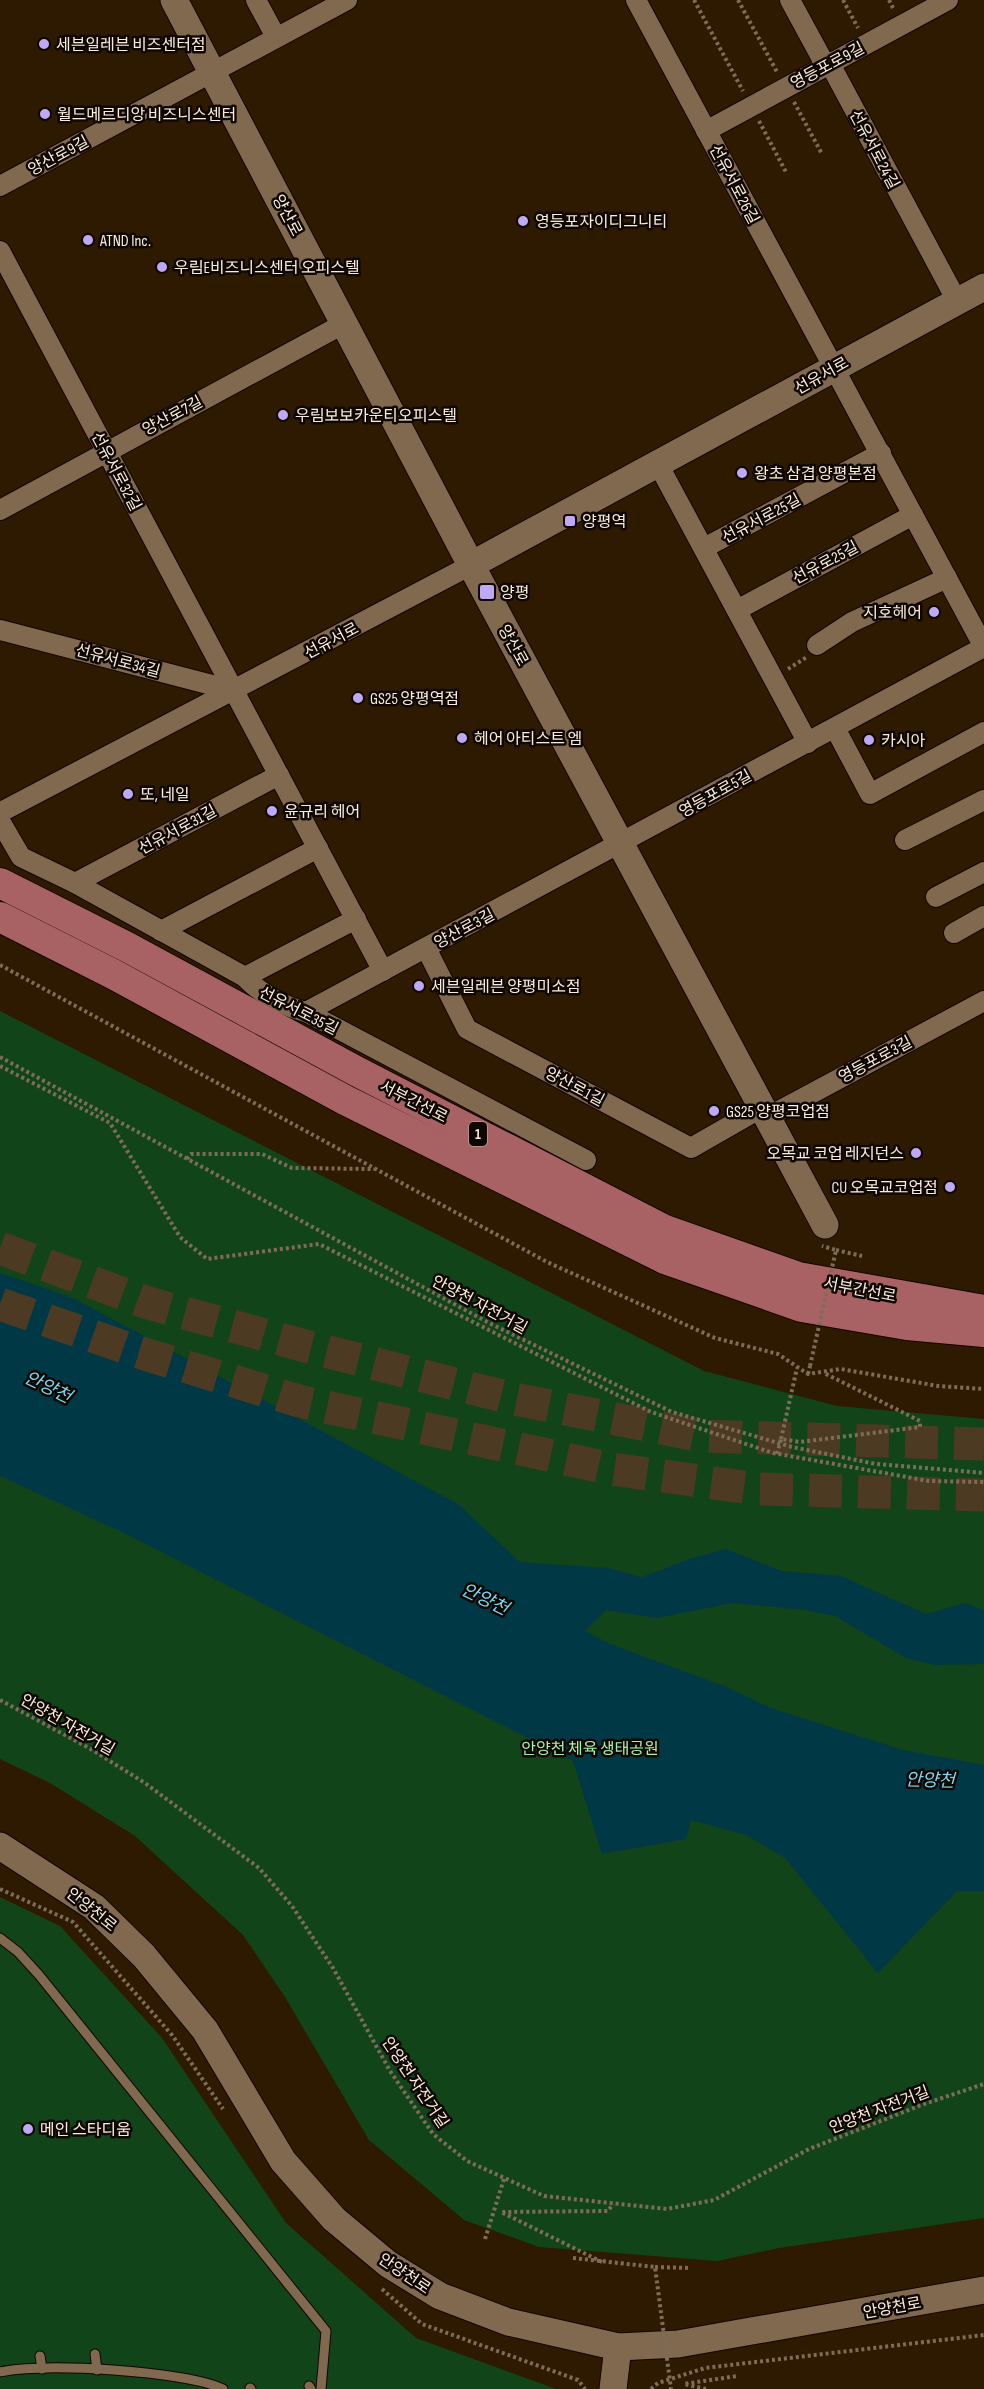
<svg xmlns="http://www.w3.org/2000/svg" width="984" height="2389" font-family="'Sofia Sans Condensed','Noto Sans KR',sans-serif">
<rect width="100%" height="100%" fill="#2d1a01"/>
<g fill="#12441a">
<polygon points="0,1011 704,1371 837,1406 984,1419 984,2218 779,2248 717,2261 539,2247 464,2220 369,2140 285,1997 243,1935 135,1836 50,1783 0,1759"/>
<polygon points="0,1897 60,1926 162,2038 286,2223 416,2338 556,2389 0,2389"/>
</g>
<polygon fill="#013845" points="0,1273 73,1298 458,1504 520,1562 608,1568 642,1577 692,1558 726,1549 782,1571 841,1576 926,1614 965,1603 984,1610 984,1664 934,1665 906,1658 835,1616 805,1610 733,1603 656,1618 606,1610 585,1631 610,1644 724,1686 771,1708 903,1750 984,1765 984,1891 957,1891 878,1973 785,1858 746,1835 691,1820 686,1839 602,1854 573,1761 124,1533 0,1476"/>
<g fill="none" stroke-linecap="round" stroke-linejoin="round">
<g stroke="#4c3a22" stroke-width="33" stroke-dasharray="33 16" stroke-linecap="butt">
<polyline points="0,1248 148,1303 309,1347 510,1398 702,1436 984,1444"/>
<polyline points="0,1304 138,1352 299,1401 612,1469 758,1489 984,1495"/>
</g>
<g stroke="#140400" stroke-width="11">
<g id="lane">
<polyline points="0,1938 18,1952 39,1975 326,2331 321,2389"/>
<polyline points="95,2354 97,2370"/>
<polyline points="40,2356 42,2369"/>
<path d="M0,2372c40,-10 188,-1 223,17"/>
<polyline points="309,2386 311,2389"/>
<polyline points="250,2388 251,2389"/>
</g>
</g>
<g stroke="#140400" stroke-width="22">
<g id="street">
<polyline points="256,0 276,37"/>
<polyline points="636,0 984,647"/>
<polyline points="790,0 822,59 830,64 957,301"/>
<polyline points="706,131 948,0"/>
<polyline points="0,186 347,0"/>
<polyline points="0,251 383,971"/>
<polyline points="658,464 808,743"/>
<polyline points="0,510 345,323"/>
<polyline points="704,548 881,453"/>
<polyline points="737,610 913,515"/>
<polyline points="0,630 235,691"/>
<polyline points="817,645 852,622 947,578"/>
<polyline points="835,728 870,794 984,732"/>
<polyline points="0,816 1,812 471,565"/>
<path d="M0,821l21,36 54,26 170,94c14,16 40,30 61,35l280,148"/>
<polyline points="905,840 984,800"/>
<polyline points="75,883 279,775"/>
<polyline points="936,897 984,872"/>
<polyline points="161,931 318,848"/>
<polyline points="954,933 984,916"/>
<polyline points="426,948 467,1029 691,1148 761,1108"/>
<polyline points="245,977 356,919"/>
<polyline points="306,1012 984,647"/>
<polyline points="766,1118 984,1001"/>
</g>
</g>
<g stroke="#140400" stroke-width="29">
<g id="secondary">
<polyline points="174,0 471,565 825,1225"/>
<polyline points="471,565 984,287"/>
<polyline points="0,1846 94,1907 144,1956 205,2030 283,2161 334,2219 388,2264 440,2296 508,2322 618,2347 678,2344 984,2290"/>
<polyline points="613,2389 618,2347"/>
</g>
</g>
<g stroke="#140400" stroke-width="32">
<g id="primary">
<polyline points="0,883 127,947 356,1071 665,1230 798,1277 984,1310"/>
<polyline points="0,917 113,974 345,1100 665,1259 802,1307 907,1325 984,1332"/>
</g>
</g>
<g stroke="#7d6d58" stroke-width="4" stroke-dasharray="3 3" stroke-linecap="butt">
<polyline points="694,0 743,91"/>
<polyline points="738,0 777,72"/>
<polyline points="843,0 858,28"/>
<polyline points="889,0 893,8"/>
<polyline points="794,102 822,154"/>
<polyline points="759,121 787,174"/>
<polyline points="788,669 807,657"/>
<polyline points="0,965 547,1262 715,1338 778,1354 808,1374 841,1369 938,1386 984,1389"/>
<polyline points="0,1057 489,1323 672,1412 792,1447 876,1464 984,1473"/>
<polyline points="0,1066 110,1123 180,1237 207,1259 319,1244 651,1412 773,1453 929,1481 984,1482"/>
<polyline points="187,1159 191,1154 262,1154 292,1168 374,1169"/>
<polyline points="836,1250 862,1256"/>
<polyline points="808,1374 810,1366"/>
<polyline points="781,1439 797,1368"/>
<polyline points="777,1454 781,1439 800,1442 920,1427 920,1421 824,1373"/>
<polyline points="0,1700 89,1748 145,1783 259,1868 292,1906 333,1968 390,2071 433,2134 467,2161 544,2196 667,2209 714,2200 809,2149 924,2104 984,2084"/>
<polyline points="0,1889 73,1922 172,2035 223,2109"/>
<polyline points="485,2239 504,2179"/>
<polyline points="602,2262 501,2212 608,2211 613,2204"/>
<polyline points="655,2267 691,2268"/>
<polyline points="382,2289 422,2324 578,2380 585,2389"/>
<polyline points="651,2389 658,2383 705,2368 984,2335"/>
<polyline points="669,2389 671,2389"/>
<polyline points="706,2389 684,2384 737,2376"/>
</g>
<use href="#lane" stroke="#80694e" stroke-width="9"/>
<use href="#street" stroke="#80694e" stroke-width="20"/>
<use href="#secondary" stroke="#80694e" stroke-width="27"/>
<use href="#primary" stroke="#a96264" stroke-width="30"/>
<g stroke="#7d6d58" stroke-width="4" stroke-dasharray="3 3" stroke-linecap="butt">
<polyline points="810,1366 836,1250 822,1246"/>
<polyline points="573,2258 655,2267 671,2389"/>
</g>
</g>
<g fill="#bda9f5" stroke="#0f0701" stroke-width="2">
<circle cx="44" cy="44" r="6"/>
<circle cx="45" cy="114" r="6"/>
<circle cx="523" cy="221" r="6"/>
<circle cx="88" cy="240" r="6"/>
<circle cx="162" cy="267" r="6"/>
<circle cx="283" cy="415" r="6"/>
<circle cx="742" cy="473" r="6"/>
<rect x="564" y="515" width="12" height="12" rx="3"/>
<rect x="479" y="584" width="16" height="16" rx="3"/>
<circle cx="934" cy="612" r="6"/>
<circle cx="358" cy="698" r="6"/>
<circle cx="462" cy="738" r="6"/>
<circle cx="869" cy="740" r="6"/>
<circle cx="128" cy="794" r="6"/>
<circle cx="272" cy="811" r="6"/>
<circle cx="419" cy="986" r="6"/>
<circle cx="714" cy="1111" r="6"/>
<circle cx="916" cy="1153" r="6"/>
<circle cx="950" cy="1187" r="6"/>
<circle cx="28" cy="2129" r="6"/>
</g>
<g text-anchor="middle" stroke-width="5" stroke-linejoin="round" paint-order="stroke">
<rect fill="#0f0701" stroke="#b3a79b" stroke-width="1.5" x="469" y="1122" width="18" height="24" rx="4.5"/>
<g font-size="15" font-weight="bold" fill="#f9ecdd">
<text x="478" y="1139">1</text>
</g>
<g font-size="16" fill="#f9ecdd" stroke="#0f0701" text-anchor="start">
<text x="56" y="50">세븐일레븐 비즈센터점</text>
<text x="57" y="120">월드메르디앙 비즈니스센터</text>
<text x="535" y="227">영등포자이디그니티</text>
<text x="100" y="246">ATND Inc.</text>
<text x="174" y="273">우림E비즈니스센터 오피스텔</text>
<text x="295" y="421">우림보보카운티오피스텔</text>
<text x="754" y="479">왕초 삼겹 양평본점</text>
<text x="582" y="527">양평역</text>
<text x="500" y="598">양평</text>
<text x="922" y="618" text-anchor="end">지호헤어</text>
<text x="370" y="704">GS25 양평역점</text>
<text x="474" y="744">헤어 아티스트 엠</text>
<text x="881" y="746">카시아</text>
<text x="140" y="800">또, 네일</text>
<text x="284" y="817">윤규리 헤어</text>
<text x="431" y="992">세븐일레븐 양평미소점</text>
<text x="726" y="1117">GS25 양평코업점</text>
<text x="904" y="1159" text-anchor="end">오목교 코업 레지던스</text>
<text x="938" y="1193" text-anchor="end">CU 오목교코업점</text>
<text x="40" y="2135">메인 스타디움</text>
</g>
<g font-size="16" fill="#f9ecdd" stroke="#0f0701">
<text transform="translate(827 65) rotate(-28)" y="6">영등포로9길</text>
<text transform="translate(875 149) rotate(62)" y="6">선유서로24길</text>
<text transform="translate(58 155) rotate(-28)" y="6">양산로9길</text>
<text transform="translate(735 184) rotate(62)" y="6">선유서로26길</text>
<text transform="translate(288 215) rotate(62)" y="6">양산로</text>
<text transform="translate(821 375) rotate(-29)" y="6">선유서로</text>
<text transform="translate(172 415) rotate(-28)" y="6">양산로7길</text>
<text transform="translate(117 471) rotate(62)" y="6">선유서로32길</text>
<text transform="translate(761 518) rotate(-28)" y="6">선유서로25길</text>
<text transform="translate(825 562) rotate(-28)" y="6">선유로25길</text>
<text transform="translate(331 640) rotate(-28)" y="6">선유서로</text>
<text transform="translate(514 645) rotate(61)" y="6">양산로</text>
<text transform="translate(118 660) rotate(15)" y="6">선유서로34길</text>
<text transform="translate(715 793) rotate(-29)" y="6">영등포로5길</text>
<text transform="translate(177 829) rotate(-28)" y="6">선유서로31길</text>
<text transform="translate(464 928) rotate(-28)" y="6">양산로3길</text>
<text transform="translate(299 1010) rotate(27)" y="6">선유서로35길</text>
<text transform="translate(875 1059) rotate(-28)" y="6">영등포로3길</text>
<text transform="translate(575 1086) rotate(28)" y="6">양산로1길</text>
<text transform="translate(414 1101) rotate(27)" y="6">서부간선로</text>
<text transform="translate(860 1289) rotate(11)" y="6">서부간선로</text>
<text transform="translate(480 1304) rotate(28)" y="6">안양천 자전거길</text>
<text transform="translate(68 1724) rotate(30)" y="6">안양천 자전거길</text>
<text transform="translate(92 1909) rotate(39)" y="6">안양천로</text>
<text transform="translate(416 2082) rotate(56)" y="6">안양천 자전거길</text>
<text transform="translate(879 2109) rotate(-21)" y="6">안양천 자전거길</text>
<text transform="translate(405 2273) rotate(34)" y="6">안양천로</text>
<text transform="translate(892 2307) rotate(-10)" y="6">안양천로</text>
</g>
<g font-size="16" fill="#a3f0a8" stroke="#0f0701">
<text x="590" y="1754">안양천 체육 생태공원</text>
</g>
<g font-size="18" font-style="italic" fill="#78d8f5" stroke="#0f0701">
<text transform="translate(48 1387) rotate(26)" y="6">안양천</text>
<text transform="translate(485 1599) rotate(26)" y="6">안양천</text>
<text transform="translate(930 1780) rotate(2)" y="6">안양천</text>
</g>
</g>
</svg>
